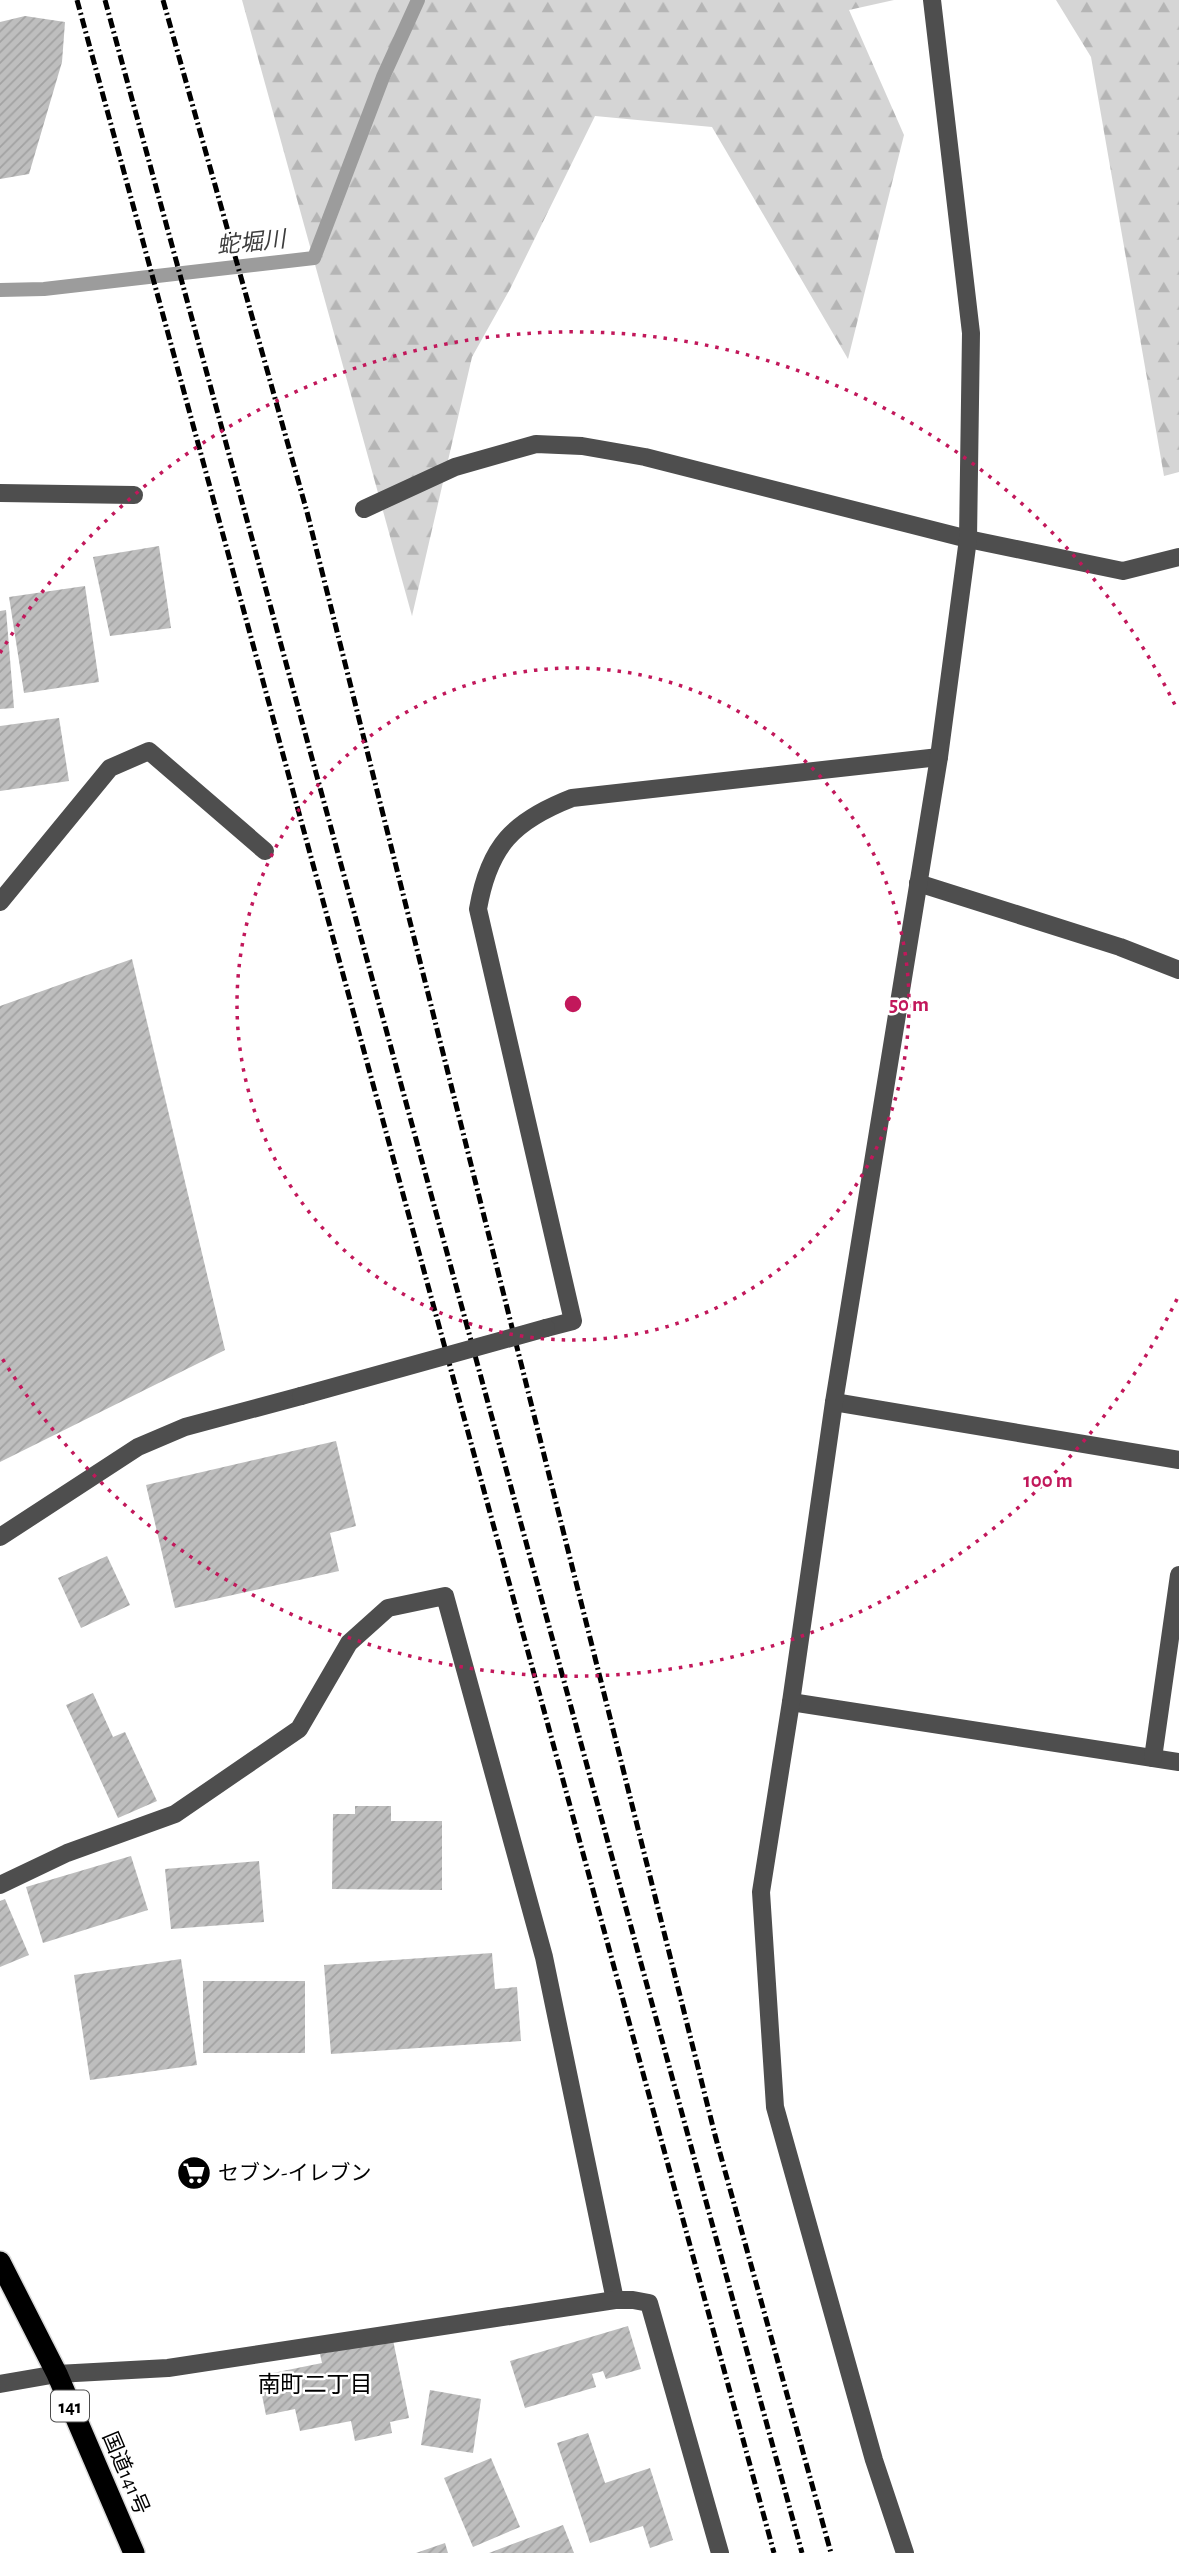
<svg xmlns="http://www.w3.org/2000/svg" width="1179" height="2553" font-family="'Alegreya Sans','Noto Sans JP',sans-serif">
<defs>
<pattern id="forest-firs" width="22" height="20" patternUnits="userSpaceOnUse" patternTransform="scale(1.75)"><rect width="22" height="20" fill="#d5d5d5"/><path d="M5 1l3.5 6h-7zM16 11l3.5 6h-7z" fill="#b5b5b5"/></pattern>
<pattern id="building-hatch" width="6" height="6" patternUnits="userSpaceOnUse" patternTransform="scale(1.75)"><rect width="6" height="6" fill="#bebebe"/><path d="M-1 1l2-2M0 6l6-6M5 7l2-2" fill="none" stroke="#a2a2a2"/></pattern>
</defs>
<rect width="100%" height="100%" fill="#fff"/>
<g fill="url(#forest-firs)">
<polygon points="242,0 894,0 849,10 904,135 848,359 712,127 595,116 510,289 472,357 412,616"/>
<polygon points="1056,0 1179,0 1179,472 1164,476 1091,57"/>
</g>
<g fill="none" stroke-linecap="round" stroke-linejoin="round">
<polyline stroke="#9c9c9c" stroke-width="14" points="0,290 44,289 314,258 383,77 418,0"/>
</g>
<g fill="url(#building-hatch)">
<polygon points="25,16 65,22 62,62 29,174 0,179 0,22"/>
<polygon points="159,546 171,628 110,636 93,557"/>
<polygon points="85,586 99,682 24,693 9,597"/>
<polygon points="6,610 14,708 0,709 0,611"/>
<polygon points="59,718 69,781 0,791 0,726"/>
<polygon points="132,959 225,1350 0,1462 0,1006"/>
<polygon points="336,1441 356,1526 330,1533 339,1571 175,1608 146,1485"/>
<polygon points="107,1556 130,1605 81,1628 58,1578"/>
<polygon points="93,1693 113,1737 125,1732 157,1801 118,1818 66,1705"/>
<polygon points="355,1806 391,1806 391,1821 442,1821 442,1890 332,1889 333,1814 355,1814"/>
<polygon points="131,1856 148,1910 43,1943 26,1887"/>
<polygon points="259,1861 264,1922 171,1929 165,1869"/>
<polygon points="5,1899 29,1955 0,1967 0,1901"/>
<polygon points="492,1953 495,1989 517,1987 521,2041 331,2054 324,1965"/>
<polygon points="181,1959 197,2065 90,2080 74,1975"/>
<rect x="203" y="1981" width="102" height="72"/>
<polygon points="628,2326 641,2369 606,2379 603,2371 592,2374 596,2387 525,2408 510,2361"/>
<polygon points="393,2340 409,2418 390,2422 392,2433 355,2441 351,2421 300,2431 295,2409 266,2415 258,2376 322,2363 320,2354"/>
<polygon points="430,2390 481,2399 473,2453 421,2445"/>
<polygon points="588,2433 605,2483 650,2468 673,2540 650,2548 643,2526 590,2543 557,2443"/>
<polygon points="491,2458 520,2527 473,2547 444,2478"/>
<polygon points="563,2525 574,2553 489,2553"/>
<polygon points="445,2543 448,2553 416,2553"/>
</g>
<g fill="none" stroke-linecap="round" stroke-linejoin="round">
<g stroke="#dbdbdb" stroke-width="24">
<polyline id="highway" points="0,2262 57,2374 134,2553"/>
</g>
<g stroke="#4e4e4e" stroke-width="18">
<polyline points="0,493 134,495"/>
<polyline points="364,509 455,467 536,444 582,446 645,457 968,539 1123,571 1179,557"/>
<polyline points="918,883 1120,947 1179,970"/>
<polyline points="0,902 110,768 149,751 265,851"/>
<path d="M546,1328l27,-7 -95,-412c11,-63 35,-88 94,-111l367,-41"/>
<polyline points="834,1402 1179,1460"/>
<polyline points="0,1537 138,1447 185,1427 301,1396"/>
<polyline points="791,1702 1179,1762"/>
<polyline points="1153,1758 1179,1575"/>
<polyline points="0,1885 67,1853 175,1814 299,1729 349,1643 388,1608 445,1596 544,1957 615,2300"/>
<polyline points="0,2384 57,2374 168,2368 615,2300 633,2300 649,2303 720,2553"/>
<polyline points="905,2553 874,2460 775,2107 761,1892 791,1702 834,1402 939,757 968,539 971,333 932,0"/>
</g>
<use href="#highway" stroke="#000" stroke-width="21"/>
<g stroke="#000" stroke-width="5" stroke-dasharray="10 3.5 2 3.5" stroke-linecap="butt">
<polyline points="77,0 774,2553"/>
<polyline points="105,0 802,2553"/>
<polyline points="163,0 307,512 715,2135 831,2553"/>
</g>
<polyline stroke="#4e4e4e" stroke-width="18" points="301,1396 546,1328"/>
</g>
<g fill="none" stroke="#c2185b" stroke-width="3.5" stroke-dasharray="3.5 7">
<circle cx="573" cy="1004" r="336"/>
<path d="M1177 1299A672 672 0 0 1 0 1355M0 653A672 672 0 0 1 1177 709"/>
</g>
<defs>
<g id="supermarket-disc" transform="scale(1.75)"><circle r="9.5" fill="#000" stroke="#fff"/><path d="M-6-5.5h2.5l.6 2H6L4.5 2H-2.5L-4.4-4H-6ZM-1.5 3.2a1.3 1.3 0 1 0 .1 0ZM3 3.2a1.3 1.3 0 1 0 .1 0Z" fill="#fff"/></g>
</defs>
<g fill-rule="evenodd">
<use href="#supermarket-disc" x="194" y="2173"/>
</g>
<g text-anchor="middle" stroke-width="5" stroke-linejoin="round" paint-order="stroke">
<rect fill="#fff" stroke="#4c4c4c" stroke-width="2" x="51" y="2390.5" width="38" height="31" rx="5"/>
<g font-size="19" font-weight="bold" fill="#000">
<text x="70" y="2413">141</text>
</g>
<g font-size="21" fill="#000" stroke="#fff" text-anchor="start">
<text x="218" y="2180">セブン-イレブン</text>
</g>
<g font-size="21" fill="#000" stroke="#fff">
<text transform="translate(126 2473) rotate(67)" y="7">国道141号</text>
</g>
<g font-size="23" font-style="italic" fill="#3d3d3d" stroke="#fff">
<text transform="translate(251 242) rotate(-6)" y="8">蛇堀川</text>
</g>
<g font-size="23" fill="#000" stroke="#fff">
<text x="315" y="2392">南町二丁目</text>
</g>
</g>
<circle cx="573" cy="1004" r="10" fill="#c2185b" stroke="#fff" stroke-width="3.5"/>
<g font-size="21" text-anchor="middle" font-weight="bold" fill="#c2185b" stroke="#fff" stroke-width="5" stroke-linejoin="round" paint-order="stroke">
<text x="909" y="1011">50 m</text>
<text x="1048" y="1487">100 m</text>
</g>
</svg>
